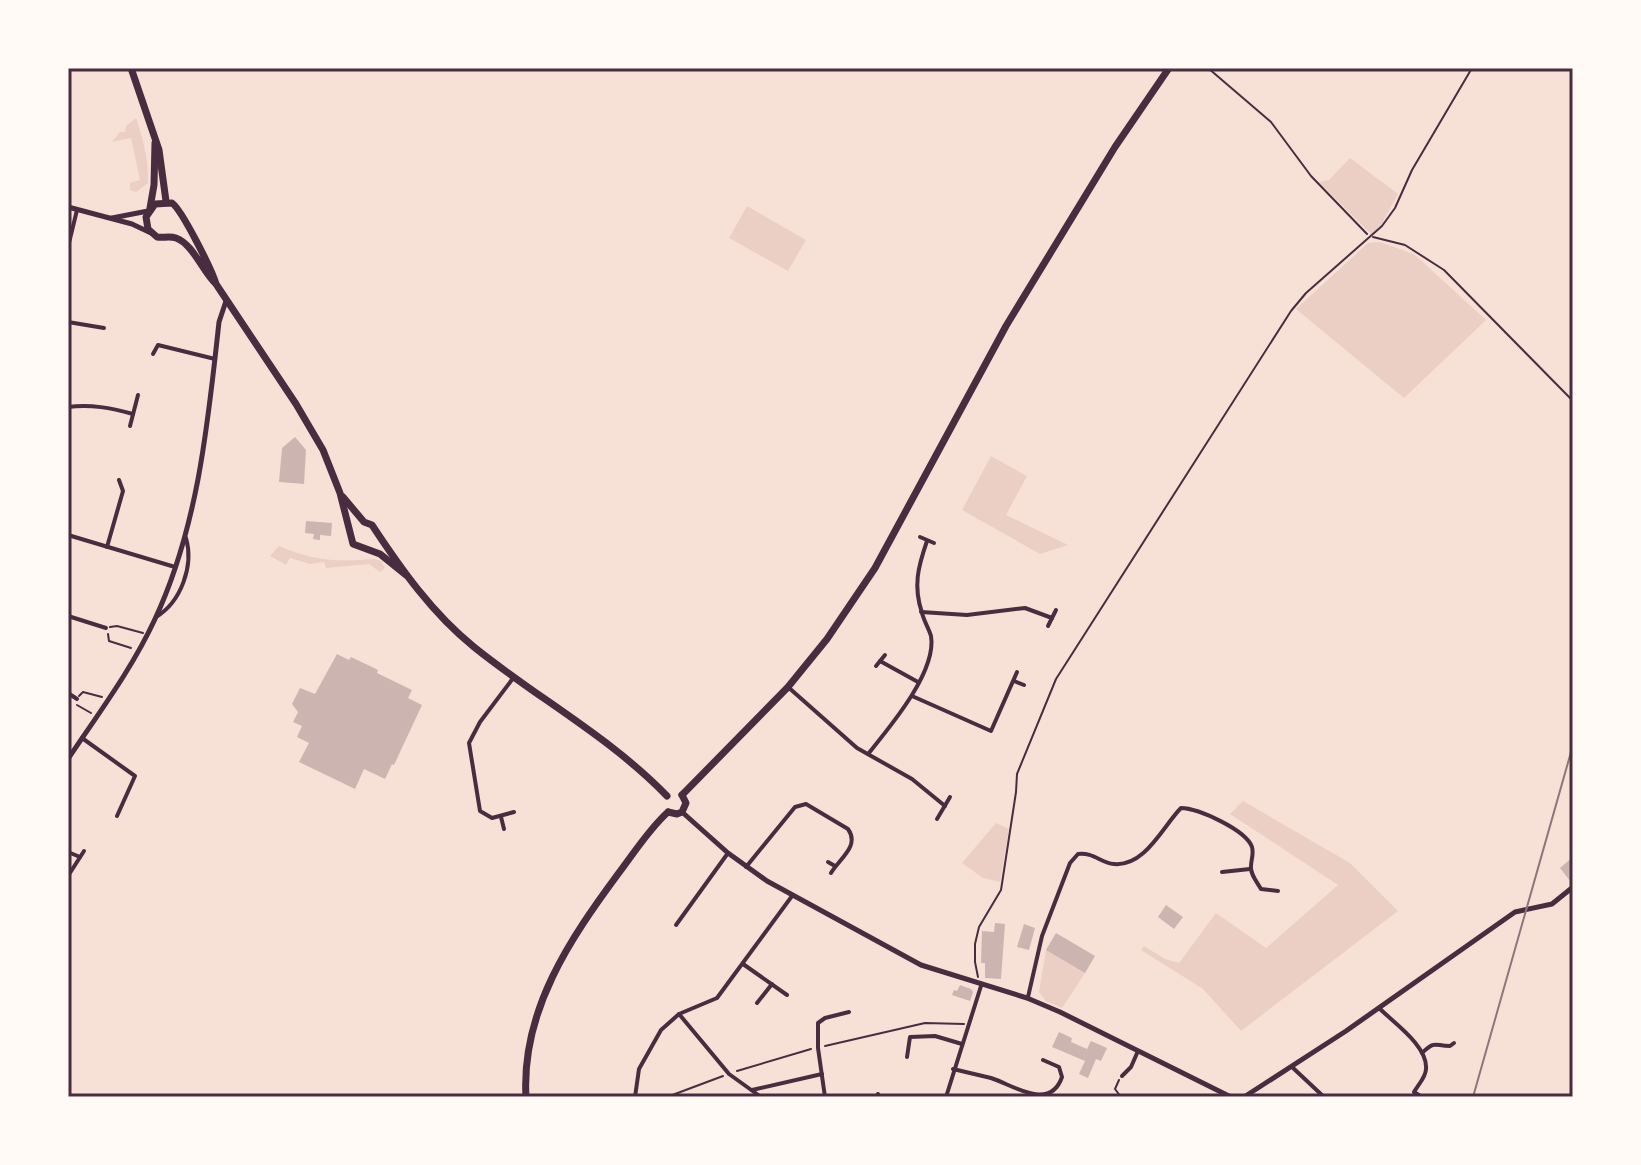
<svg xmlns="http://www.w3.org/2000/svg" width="1641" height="1165" font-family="'Archivo Narrow',sans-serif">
<rect width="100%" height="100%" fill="#f7e1d7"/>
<g fill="#ebcfc5">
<path d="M136,118c7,21 13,42 12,65l-12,9 -6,-2v-7l10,-3 -9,-42 -19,4 8,-10h5l1,-6z"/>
<polygon points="1350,158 1398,194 1381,225 1371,234 1319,182 1329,180"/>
<polygon points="747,206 806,240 788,271 729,238"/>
<polygon points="1380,242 1414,254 1486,320 1404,398 1296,309 1368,243"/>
<polygon points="991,456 1027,476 1006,515 1068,545 1040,554 962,510"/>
<path d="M279,546c35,15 58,16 95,13l7,2 4,7 -5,4 -11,-8 -43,4 -2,-6 -14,2 -20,-6 -4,7 -16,-9z"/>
<polygon points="1243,801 1350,863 1398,911 1241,1031 1203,989 1141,950 1144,946 1165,959 1179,963 1216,913 1266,948 1338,885 1230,814"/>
<polygon points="996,823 1009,829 1000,882 983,878 962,863"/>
<polygon points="1046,950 1085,973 1062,1008 1046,1001 1039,992"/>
</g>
<g fill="#ccb4b1">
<polygon points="295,437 306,450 304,484 279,482 282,448"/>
<polygon points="306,521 332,523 331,536 320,535 320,540 313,539 314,534 305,533"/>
<polygon points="337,654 349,660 351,657 372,667 378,670 377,673 412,690 408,698 422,705 394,765 392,764 385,779 364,769 355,789 299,762 309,743 297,737 302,726 293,722 298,712 292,704 300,688 315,694"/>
<polygon points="1573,857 1573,878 1570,881 1560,868"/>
<polygon points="1166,905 1183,917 1174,929 1158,917"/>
<polygon points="995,923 1005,924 1001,979 985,978 985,963 981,963 982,931 994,932"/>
<polygon points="1024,924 1035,928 1029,950 1017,947"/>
<polygon points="1056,933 1095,956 1085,973 1046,950"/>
<polygon points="960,985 971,989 973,992 970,1001 952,995 954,990 957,991"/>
<polygon points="1059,1032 1072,1038 1071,1042 1087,1049 1091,1041 1107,1048 1101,1061 1096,1059 1088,1078 1079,1074 1085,1061 1052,1047"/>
</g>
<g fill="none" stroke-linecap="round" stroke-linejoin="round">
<g stroke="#4a2c40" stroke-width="2">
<polyline points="1373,237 1405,245 1444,270 1573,401"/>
<polyline points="110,627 117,626 143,633"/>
<polyline points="108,634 109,641 131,648"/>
<polyline points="79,696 83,692 102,697"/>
<polyline points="77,705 91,713"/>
<polyline points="978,977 975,962 975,944 979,927 1001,890 1016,792 1017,774 1056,679 1291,311 1306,293 1382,226 1395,208 1412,170 1472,68"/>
<polyline points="825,1046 925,1023 964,1024"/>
<polyline points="737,1071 811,1049"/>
<polyline points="1119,1080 1115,1089 1121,1097"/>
<polyline points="667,1097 723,1076"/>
</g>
<polyline stroke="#4a2c40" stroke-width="2" points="1208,68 1271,122 1311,176 1367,234"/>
<g stroke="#4a2c40" stroke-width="4">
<polyline points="68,247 77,210"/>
<polyline points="68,322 104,328"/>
<polyline points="153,354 158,345 215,359"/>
<path d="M68,407c23,-3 43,1 65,7"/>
<polyline points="130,426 138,395"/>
<polyline points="68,535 175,567"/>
<polyline points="920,537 934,543"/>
<polyline points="107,547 123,491 119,480"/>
<polyline points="921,612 967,615 1025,608 1052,618"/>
<polyline points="68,616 106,628"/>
<path d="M156,617c25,-15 38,-51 30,-79"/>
<polyline points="1048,626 1056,610"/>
<polyline points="880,661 918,682"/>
<polyline points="876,666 885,655"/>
<polyline points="514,677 480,722 469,743 480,811 492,818 514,812"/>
<polyline points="1014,681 1024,685"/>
<polyline points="788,687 857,748 912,779 945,806"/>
<polyline points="68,693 77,699"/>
<polyline points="912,696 991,731 1017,672"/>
<polyline points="82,738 135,776 117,816"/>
<path d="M868,754c21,-26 69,-82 63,-118 -2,-7 -7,-15 -9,-23 -9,-27 -4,-46 5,-72"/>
<polyline points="501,817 504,829"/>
<polyline points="937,819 950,797"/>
<polyline points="68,852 80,857"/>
<polyline points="828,862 835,866"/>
<path d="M746,867l49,-60 11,-3 42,25c12,17 -8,29 -17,44"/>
<polyline points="1222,872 1250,869"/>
<polyline points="68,876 84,851"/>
<polyline points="676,925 728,853"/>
<polyline points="743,964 787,995"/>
<path d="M1028,997l14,-61 28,-73 8,-9c15,-2 23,9 36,10 31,3 49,-38 67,-56 17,0 65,22 71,39 2,7 -1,13 -1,19 -1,8 6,16 10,23l17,2"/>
<polyline points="757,1003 772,984"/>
<path d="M1379,1008c15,15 49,38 47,61 0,8 -8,16 -12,23l8,5"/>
<polyline points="679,1014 729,1074 761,1097"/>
<path d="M1422,1053c14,-13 12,-7 28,-7l4,-3"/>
<polyline points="907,1057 910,1037 935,1036 962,1044"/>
<polyline points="1292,1067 1324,1097"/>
<path d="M953,1069c13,3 25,6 38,9 22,7 59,34 71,-1l-3,-10 -16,-7"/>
<polyline points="1122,1076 1131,1067 1138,1051"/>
<polyline points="752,1090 822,1074"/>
<polyline points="635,1097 639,1069 661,1030 679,1014 717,998 792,896"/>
<polyline points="825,1097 818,1048 818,1023 825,1018 849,1012"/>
<polyline points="877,1097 878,1094"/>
<polyline points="946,1097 981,986"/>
</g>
<g stroke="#4a2c40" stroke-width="5">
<polyline points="68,207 132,224 151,233"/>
<polyline points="112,218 148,211"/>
<path d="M68,759c30,-45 64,-90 87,-140 43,-92 53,-196 64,-297l7,-21"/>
<polyline points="682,812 728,853 767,881 921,965 1027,998 1060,1012 1231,1097"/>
<polyline points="1244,1097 1346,1031 1515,912 1552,904 1573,887"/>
</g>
<g stroke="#4a2c40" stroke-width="7">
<polyline points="131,68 159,150 166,201"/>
<polyline points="150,208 154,185 155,143"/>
<path d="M216,284c-4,-14 -34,-74 -44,-81l-17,1 -9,13 2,12 9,8c6,1 13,-1 19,1 17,6 27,34 40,46l80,120 27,46 17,43 13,51 27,10 26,21"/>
<path d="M343,497l21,25 8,3c29,44 60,88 102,122 63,51 136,90 193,149"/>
<polyline points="682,795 788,687 827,639 875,568 1006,326 1115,147 1169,68"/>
<polyline points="668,812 677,814 682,812 686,803 682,795"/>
<path d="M526,1097c-5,-86 44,-158 92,-223 16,-21 31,-45 50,-62"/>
</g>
<polyline stroke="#8f747c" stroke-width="2" points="1473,1097 1573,745"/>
</g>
<rect width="1641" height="1165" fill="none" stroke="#fffaf5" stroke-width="140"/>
<rect x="70" y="70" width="1501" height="1025" fill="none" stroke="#4a2c40" stroke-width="3"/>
</svg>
